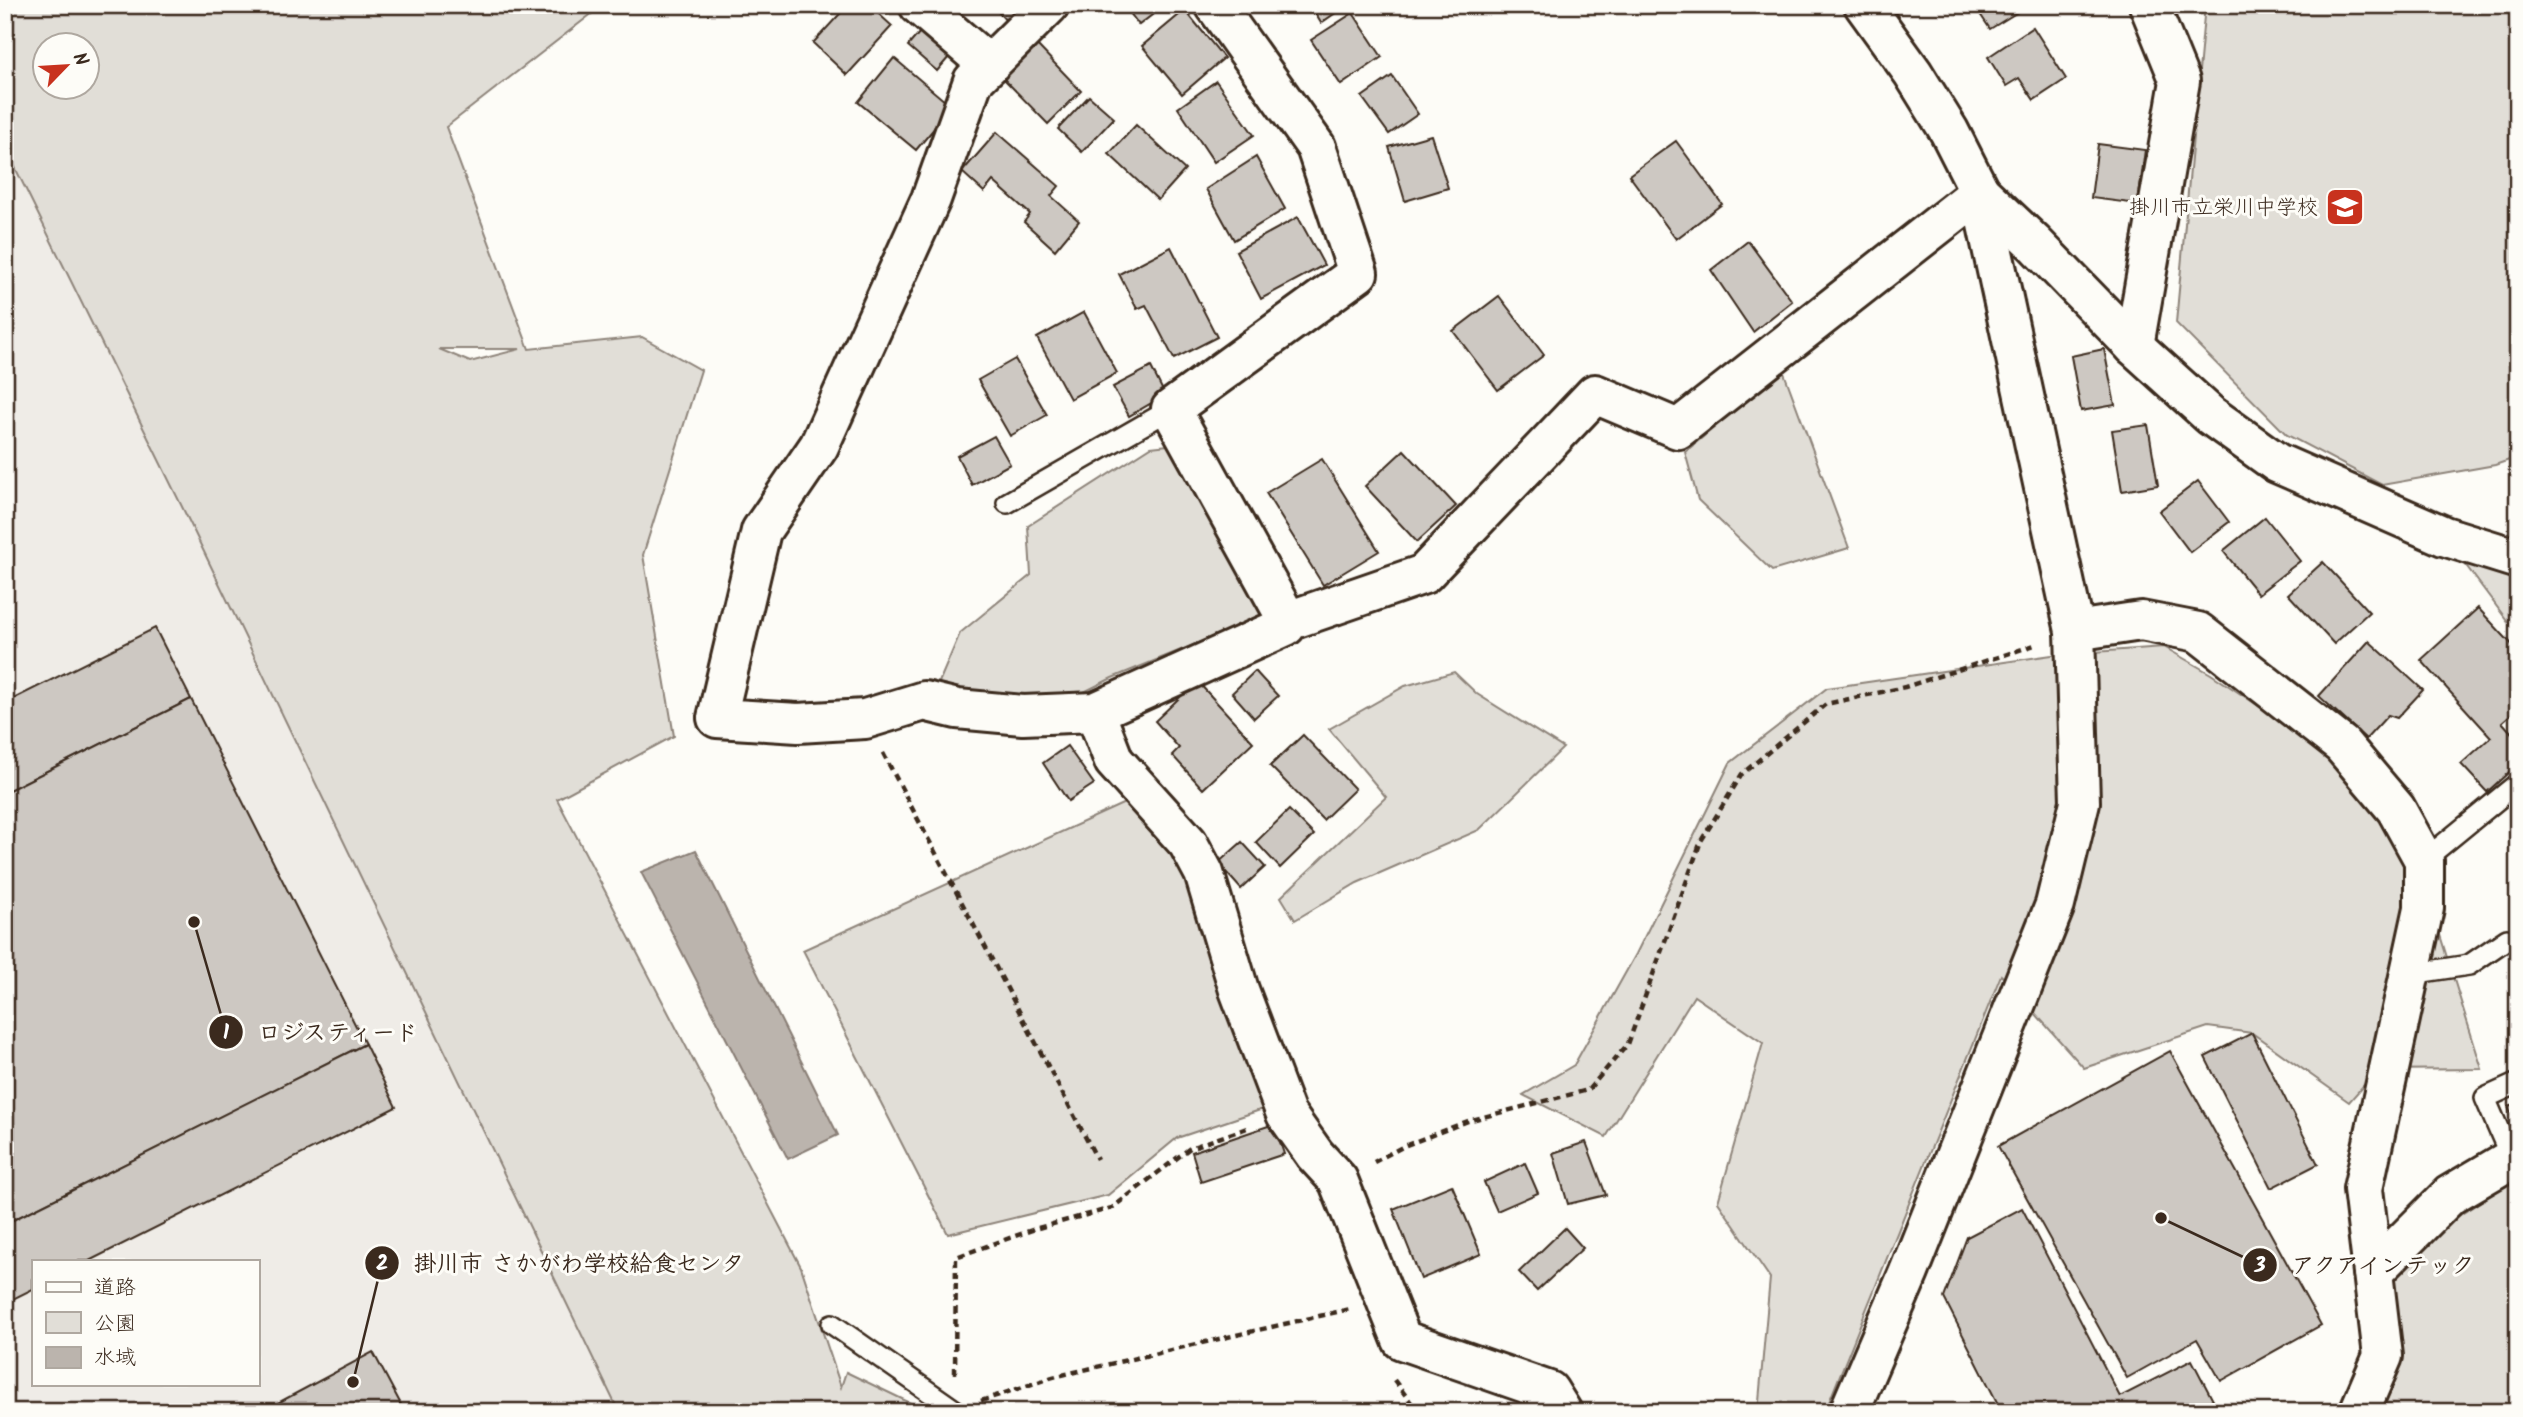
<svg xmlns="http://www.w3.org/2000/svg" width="2523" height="1417" font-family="Kalam,'Klee One',sans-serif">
<rect width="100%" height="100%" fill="#fdfcf7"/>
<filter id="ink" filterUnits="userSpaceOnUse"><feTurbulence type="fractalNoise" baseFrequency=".0143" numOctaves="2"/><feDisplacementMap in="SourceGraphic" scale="14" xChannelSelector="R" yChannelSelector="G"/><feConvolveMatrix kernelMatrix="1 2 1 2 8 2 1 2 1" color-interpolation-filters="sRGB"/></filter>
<g filter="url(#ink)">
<path fill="#efece7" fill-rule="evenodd" d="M5,147l186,378 428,887h-614zM33,1261h224v123h-224z"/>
<g fill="#e1ded7" stroke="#8e847a" stroke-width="2" fill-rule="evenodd">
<path d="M5,5h598l-157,122 83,222 113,-12 59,33 -58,185 31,181 -117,63 244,468 40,120 5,-15 83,40h-310l-428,-887 -186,-378zM46,46h42v42h-42zM439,349h81l-50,13z"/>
<polygon points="2205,5 2518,5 2518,457 2495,465 2382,485 2287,435 2176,323"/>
<polygon points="1783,370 1849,548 1772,571 1698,500 1685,452"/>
<polygon points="1168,445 1265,616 1112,678 1072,698 990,698 937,687 960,633 1031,575 1028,526 1151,447"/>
<polygon points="2444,536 2518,564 2518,635"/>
<polygon points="2164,647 2211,674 2375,784 2424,884 2482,1069 2377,1070 2349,1102 2252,1033 2208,1027 2084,1068 2001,975 1825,1412 1758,1412 1770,1278 1718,1202 1763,1043 1694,996 1606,1137 1523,1095 1574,1065 1636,954 1730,763 1827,688 2052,655"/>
<polygon points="1454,672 1477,694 1563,748 1479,830 1357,883 1295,920 1281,897 1386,797 1329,729 1405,686"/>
<polygon points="1129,801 1194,871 1269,1107 1177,1138 1108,1195 948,1234 803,950"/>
<polygon points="2518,1177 2518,1412 2370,1412 2373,1272"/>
</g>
<polygon fill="#bbb4ad" stroke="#887d74" stroke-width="2" points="696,850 838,1135 788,1159 641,872"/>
<g fill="#cdc8c2" stroke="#3b2a1e" stroke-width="2">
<polygon points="848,5 869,5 892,26 847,75 813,43"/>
<polygon points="992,5 1027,5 1008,23"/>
<polygon points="1124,5 1165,5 1139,25"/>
<polygon points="1310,5 1347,5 1321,23"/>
<polygon points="1974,5 2029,5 1990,29"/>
<polygon points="1185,10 1224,58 1182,94 1142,46"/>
<polygon points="1353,13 1382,57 1341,85 1311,40"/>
<polygon points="926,25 955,50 937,71 908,46"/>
<polygon points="2033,27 2066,79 2034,100 2019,78 2006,86 1988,57"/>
<polygon points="1037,45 1081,91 1048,124 1003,78"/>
<polygon points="894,58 952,107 916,150 858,102"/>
<polygon points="1392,76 1418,114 1389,134 1362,97"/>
<polygon points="1216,81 1254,135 1214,162 1178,108"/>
<polygon points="1089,96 1114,118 1082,152 1058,129"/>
<polygon points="1136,125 1185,170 1158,200 1109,154"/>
<polygon points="997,132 1059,186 1051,196 1079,221 1055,250 1024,222 1030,214 993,181 984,192 962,172"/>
<polygon points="1431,135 1448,188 1405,201 1389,147"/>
<polygon points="1676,141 1722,204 1676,239 1629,175"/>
<polygon points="2098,144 2145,150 2138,204 2091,198"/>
<polygon points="1256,157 1285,209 1234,240 1206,189"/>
<polygon points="1298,217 1324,265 1261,299 1236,251"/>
<polygon points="1748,241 1792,301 1753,332 1711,270"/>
<polygon points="1171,247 1217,337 1174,359 1146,305 1137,309 1119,274"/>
<polygon points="1499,296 1544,355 1498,390 1453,331"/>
<polygon points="1084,312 1117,373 1070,399 1037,338"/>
<polygon points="2104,349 2115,405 2081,411 2071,356"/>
<polygon points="1015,359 1047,415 1010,436 978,380"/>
<polygon points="1151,367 1165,395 1129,416 1113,387"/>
<polygon points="2148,425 2158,485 2122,491 2112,430"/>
<polygon points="994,436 1010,464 972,485 957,456"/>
<polygon points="1404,450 1456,506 1417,542 1365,486"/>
<polygon points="1322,459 1379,551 1323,585 1266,493"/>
<polygon points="2198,481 2229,522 2190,552 2159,511"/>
<polygon points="2265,517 2300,561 2258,594 2223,551"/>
<polygon points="2323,562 2369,612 2334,644 2288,594"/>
<polygon points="2478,608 2518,651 2518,708 2502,722 2518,740 2518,764 2487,792 2461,764 2491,737 2421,660"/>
<polygon points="155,628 191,699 5,792 5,703"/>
<polygon points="2369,641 2423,690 2397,718 2388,715 2366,739 2319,696"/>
<polygon points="1255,671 1278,696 1254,718 1232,693"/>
<polygon points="1197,681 1253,742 1203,789 1172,755 1179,748 1155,721"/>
<polygon points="191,699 365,1044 5,1224 5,792"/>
<polygon points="1303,735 1355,789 1323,820 1270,766"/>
<polygon points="1067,746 1094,784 1068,801 1043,763"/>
<polygon points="1289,810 1314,835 1280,868 1256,842"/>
<polygon points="1242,842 1265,867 1241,889 1218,863"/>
<polygon points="2252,1033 2318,1164 2271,1188 2205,1057"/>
<polygon points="365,1044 396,1107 89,1261 33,1261 33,1289 5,1303 5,1224"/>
<polygon points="2170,1051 2321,1325 2221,1381 2197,1339 2127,1378 1998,1146"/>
<polygon points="2518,1103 2518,1130 2508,1106"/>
<polygon points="1274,1124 1284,1154 1201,1182 1192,1152"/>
<polygon points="1586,1142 1606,1195 1568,1204 1553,1153"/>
<polygon points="1525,1163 1538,1193 1497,1211 1484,1182"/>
<polygon points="1452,1185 1481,1254 1421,1279 1393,1209"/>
<polygon points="2022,1208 2120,1397 2192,1360 2219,1412 2002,1412 1944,1298 1967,1237"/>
<polygon points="1565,1228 1583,1248 1537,1291 1519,1272"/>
<polygon points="373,1352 405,1412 261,1412"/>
</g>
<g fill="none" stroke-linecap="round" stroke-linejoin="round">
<g stroke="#3b2a1e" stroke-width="24">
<g id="service">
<polyline points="1007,503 1171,409"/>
<polyline points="2424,860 2518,783"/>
<polyline points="2410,974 2469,965 2507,939"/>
<polyline points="2511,1158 2485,1098 2518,1083"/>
<polyline points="832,1324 955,1410"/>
</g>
</g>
<g stroke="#3b2a1e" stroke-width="44">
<g id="minor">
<polyline points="919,5 989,65"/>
<polyline points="1049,5 973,81 931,199 819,446 761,531 717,718 798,723 865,719 924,701 957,709 1023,715 1095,712 1286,626 1288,621 1424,574 1595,394 1678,429 1980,192 2034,243 2134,346 2210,415 2277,463 2444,536 2518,559"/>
<polyline points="1215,5 1316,147 1358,273 1171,409 1288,621"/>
<polyline points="2134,346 2180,81 2149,5"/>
<polyline points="2075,631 2141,621 2198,632 2342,745 2396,809 2424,860 2424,908 2363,1189 2383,1356 2359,1412"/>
<polyline points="1095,712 1114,761 1188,843 1204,873 1239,990 1286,1114 1315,1155 1338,1180 1402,1340 1549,1391 1562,1412"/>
<polyline points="2373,1272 2450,1195 2518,1155"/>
</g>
</g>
<g stroke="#3b2a1e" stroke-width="44">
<polyline id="tertiary" points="1849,1412 1909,1272 2055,905 2080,802 2075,631 1980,192 1949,131 1913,73 1864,5"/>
</g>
<g stroke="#3b2a1e" stroke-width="4.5" stroke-dasharray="7 5" stroke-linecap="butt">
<polyline points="883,753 1097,1159"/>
<polyline points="1374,1162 1404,1146 1468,1121 1588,1090 1628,1044 1701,841 1742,774 1826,704 1905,687 2038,644"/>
<polyline points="955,1374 956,1257 1038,1228 1112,1208 1190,1148 1250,1127"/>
<polyline points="1394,1380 1418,1412"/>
<polyline points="981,1401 1053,1377 1350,1309"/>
</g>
<use href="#service" stroke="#fdfcf7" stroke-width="19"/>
<use href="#minor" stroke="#fdfcf7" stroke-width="38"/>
<use href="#tertiary" stroke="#fdfcf7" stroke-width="38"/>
</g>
</g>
<defs>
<g id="school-square" transform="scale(2.0125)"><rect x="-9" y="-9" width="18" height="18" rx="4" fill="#c8321e" stroke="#fdfcf7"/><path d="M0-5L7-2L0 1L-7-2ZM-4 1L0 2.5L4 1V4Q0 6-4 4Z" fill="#fff"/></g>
</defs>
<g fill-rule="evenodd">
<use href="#school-square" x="2345" y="207"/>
</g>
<g text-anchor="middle" stroke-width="6" stroke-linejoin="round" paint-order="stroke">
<g font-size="21" fill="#3b2a1e" stroke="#fdfcf7" text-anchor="end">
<text x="2318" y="214">掛川市立栄川中学校</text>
</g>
</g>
<path fill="none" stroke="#3b2a1e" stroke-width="2.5" d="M194 922L226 1032M353 1382L382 1263M2161 1218L2260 1265"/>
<g fill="#3b2a1e" stroke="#fdfcf7" stroke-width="2.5">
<circle cx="194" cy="922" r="7"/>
<circle cx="353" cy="1382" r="7"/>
<circle cx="2161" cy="1218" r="7"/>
<circle cx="226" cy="1032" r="18"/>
<circle cx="382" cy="1263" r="18"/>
<circle cx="2260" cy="1265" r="18"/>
</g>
<g font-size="21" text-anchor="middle" font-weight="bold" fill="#fff">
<text x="226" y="1039">1</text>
<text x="382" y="1270">2</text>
<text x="2260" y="1272">3</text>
</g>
<g font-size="23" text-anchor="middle" font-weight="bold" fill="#3b2a1e" stroke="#fdfcf7" stroke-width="6" stroke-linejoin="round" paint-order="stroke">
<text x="338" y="1040">ロジスティード</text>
<text x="579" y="1271">掛川市 さかがわ学校給食センタ</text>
<text x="2383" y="1273">アクアインテック</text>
</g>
<rect width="2523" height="1417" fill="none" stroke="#fdfcf7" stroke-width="28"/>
<rect x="14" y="14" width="2495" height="1389" fill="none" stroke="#3b2a1e" stroke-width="2.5" filter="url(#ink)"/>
<rect x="32" y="1260" width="228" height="126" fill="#fdfcf7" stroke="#afa8a0" stroke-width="2"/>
<rect x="46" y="1282" width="35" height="10" fill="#fdfcf7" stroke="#afa8a0" stroke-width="2"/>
<text x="94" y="1294" font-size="21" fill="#3b2a1e">道路</text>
<rect x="46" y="1312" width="35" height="21" fill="#e1ded7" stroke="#afa8a0" stroke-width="2"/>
<text x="94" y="1330" font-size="21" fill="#3b2a1e">公園</text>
<rect x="46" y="1347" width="35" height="21" fill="#bbb4ad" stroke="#afa8a0" stroke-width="2"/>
<text x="94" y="1364" font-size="21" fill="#3b2a1e">水域</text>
<g transform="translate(66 66) rotate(65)"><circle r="33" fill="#fdfcf7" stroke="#afa8a0" stroke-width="2"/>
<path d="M0-5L12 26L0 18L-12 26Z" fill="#c8321e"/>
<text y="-10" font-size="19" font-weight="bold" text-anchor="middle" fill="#3b2a1e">N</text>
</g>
</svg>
